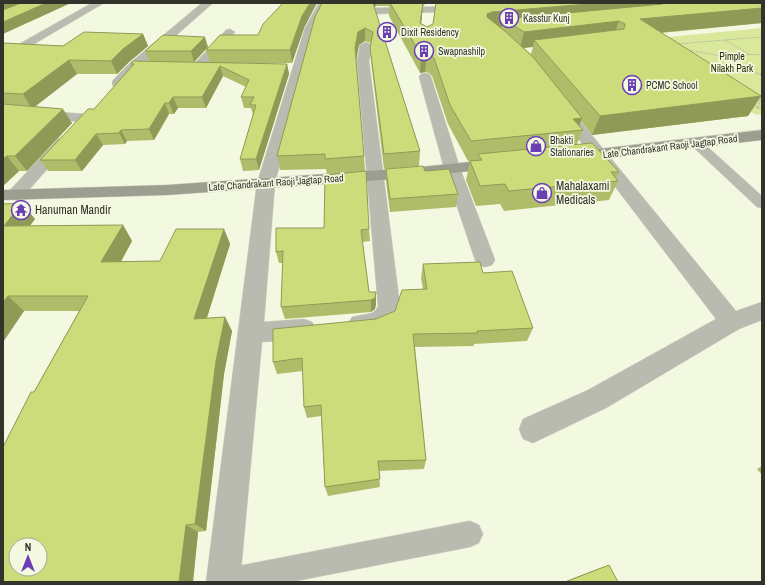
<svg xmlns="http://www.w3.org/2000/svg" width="765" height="585" font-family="'Archivo Narrow',sans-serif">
<rect width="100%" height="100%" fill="#f3f8e1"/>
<polygon fill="#dae89c" points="762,28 762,114 756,115 648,39"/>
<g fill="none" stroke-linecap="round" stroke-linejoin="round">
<g stroke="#d0d5c0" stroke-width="1">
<g id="lane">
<polygon points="696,139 700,140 762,196 762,208 757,207 692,146 690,143 692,140"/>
<polygon points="470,521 479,525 483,534 479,543 470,547 291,582 210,582 214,573 223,569"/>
</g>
</g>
<g stroke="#d0d5c0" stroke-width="1">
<g id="street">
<polygon points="92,3 104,3 29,47 21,47 19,45 21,43"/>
<polygon points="202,3 213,3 138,69 123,86 113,86 112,83 113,80 130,63"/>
<polygon points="319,3 329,3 315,28 275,183 264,322 304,319 312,322 316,329 312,336 304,339 262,342 240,582 206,582 257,183 305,28"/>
<polygon points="465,6 468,7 470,9 468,11 376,14 371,11 376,8"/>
<polygon points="230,29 235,32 202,70 194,70 192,67 194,64 226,30"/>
<path d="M366,42l6,3 -3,16 31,245 -6,17c-13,8 -27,13 -42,8l-4,-7 4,-7 20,-4 4,-3 2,-4 -21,-245 3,-16z"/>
<polygon points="425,73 429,74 431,77 460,168 495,260 492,265 485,267 478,265 475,260 444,168 419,77 421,74"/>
<polygon points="563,105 568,106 736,311 762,302 762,320 739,329 606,408 533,443 523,439 519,429 523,419 588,390 716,319 558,112 556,109 558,106"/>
<polygon points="3,108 85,114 90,115 92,118 90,121 85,122 3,116"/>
<polygon points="63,137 68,139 71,142 21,199 15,200 9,199 6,195 9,191 58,139"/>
</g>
</g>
<g stroke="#d0d5c0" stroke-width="1">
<g id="secondary">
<polygon points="762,130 762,140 573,162 567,160 565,157 567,154 573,152"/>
<polygon points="499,159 505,161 507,164 505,167 410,178 167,195 3,200 3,190 167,185 410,168"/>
</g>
</g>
<g stroke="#abaf9d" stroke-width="1" stroke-dasharray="1 1" stroke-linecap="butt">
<polyline points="726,41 749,54"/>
<polyline points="677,44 762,37"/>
<polyline points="684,49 736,59"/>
<path d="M738,64l-2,-6c9,-4 17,-4 26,-3"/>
</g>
<g stroke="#abaf9d" stroke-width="1.5" stroke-dasharray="1 1" stroke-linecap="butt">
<polyline points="737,63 743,68 762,75"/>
<polyline points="717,70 742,68"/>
<polyline points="753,104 758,108 762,107"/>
<polyline points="758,108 762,92"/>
</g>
<use href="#lane" fill="#b9bbb1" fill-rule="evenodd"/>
<use href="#street" fill="#b9bbb1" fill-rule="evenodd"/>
<use href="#secondary" fill="#9c9f90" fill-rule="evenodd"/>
</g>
<g fill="#afbd6a" fill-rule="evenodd">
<path d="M322,3h103l-1,3h-1l-2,18 6,3 6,-3 3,-21h326v20l-101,10 100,63 -13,20 -156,19 -11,-14 -2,5 4,4 -6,14 42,28 -3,6 2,3 -9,19 -105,11 -4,-7 -24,2 -10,-26 4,-19h-2l-20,-37 -16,-48 -3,-3 -4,-1 -5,1 -31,-57v-10h-13l-2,2 46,143 -1,15 -35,3 -13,-108 -1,-13 1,-5 -6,-2 -6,4 -3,14 8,97 1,15 -38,3 -1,-5 -46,1 -3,-14zM533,47l-2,7 -7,-6z"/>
<polygon points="304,28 292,63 210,63 206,50 258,35"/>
<polygon points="143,34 148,46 129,62 117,74 77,74 35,106 72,123 27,171 19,171 3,186 3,43 63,46"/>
<polygon points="208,47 194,62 149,62 145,51"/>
<polygon points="131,64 287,64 289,74 259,170 243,171 240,159 253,115 251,108 244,108 241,97 246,87 223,76 206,108 178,108 174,114 169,114 154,140 127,141 125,144 103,145 82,171 48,171 40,160 94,109 132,67"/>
<polygon points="386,169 425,171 458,194 456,207 390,212 386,182"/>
<polygon points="3,204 35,219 30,226 123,225 132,241 121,262 160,261 224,229 230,244 207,318 225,317 232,331 224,374 206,531 198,532 193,582 3,582 34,392 79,311 24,311 3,342"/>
<polygon points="276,228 369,229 370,241 362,242 369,292 376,292 376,304 375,309 371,312 285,319 281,307 283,263 279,263 276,252"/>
<polygon points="423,264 483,273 533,328 527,341 474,344 474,346 415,347 426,460 424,469 379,471 380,487 328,496 325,487 321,416 307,418 304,407 303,371 277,374 273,362 395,311 423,289 421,278"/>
<polygon points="762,466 762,475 757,469"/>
<polygon points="609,565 618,582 564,582 592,571"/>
</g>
<g fill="#8f9a56">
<polygon points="3,3 26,3 3,13"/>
<polygon points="46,3 71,3 3,34 3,22"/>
<polygon points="310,3 317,3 304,28 292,63 290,50 302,16"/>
<polygon points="369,3 376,3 376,6 370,10"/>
<polygon points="423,3 422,16 419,40 420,23"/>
<polygon points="600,3 661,3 657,13 503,19 502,27 489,29 484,31 487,14 492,12"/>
<polygon points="762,8 762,23 633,35 640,19"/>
<polygon points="619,21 613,38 534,40 533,47 520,48 524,32"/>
<polygon points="365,28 365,41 359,45 356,61 355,48 358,32"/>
<polygon points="143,34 148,46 129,62 117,74 111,61 123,49"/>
<polygon points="205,37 208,47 194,62 191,51"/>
<polygon points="427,54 425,72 420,73 421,55"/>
<polygon points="69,60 77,74 32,109 23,94"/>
<polygon points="287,64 289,74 259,170 256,159"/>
<polygon points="220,66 223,76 206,108 202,97"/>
<polygon points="761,96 748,116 592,135 600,116"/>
<polygon points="173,97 178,108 174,114 169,103"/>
<polygon points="165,103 169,114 154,140 149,129"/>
<polygon points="63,109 72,123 27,171 15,156"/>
<polygon points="582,118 577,131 573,119"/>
<polygon points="121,130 127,141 125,144 119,133"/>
<polygon points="96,134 103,145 82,171 75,160"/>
<polygon points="7,156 19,171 3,186 3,159"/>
<polygon points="22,203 35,219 18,241 4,226"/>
<polygon points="123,225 132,241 112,277 101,262"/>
<polygon points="224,229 230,244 202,333 194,319"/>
<polygon points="376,292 376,304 375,309 371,312 371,300"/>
<polygon points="8,296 24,311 3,342 3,302"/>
<polygon points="225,317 232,331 224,374 206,531 195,524 216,361"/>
<polygon points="186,525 198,532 193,582 179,582"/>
</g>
<g fill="#ccdc7b" stroke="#8f9a56" fill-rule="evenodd">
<polygon points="21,3 46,3 3,22 3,10"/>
<polygon points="283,3 310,3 302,16 290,50 206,50 220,35 258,35 263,24"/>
<polygon points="322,3 373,3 420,151 384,154 370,48 373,32 365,28 358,32 355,48 364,156 325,159 325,154 277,156 315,17"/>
<polygon points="390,3 423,3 420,23 427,27 433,24 436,3 600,3 492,12 487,14 487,17 506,32 533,57 582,118 573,119 583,130 471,141 450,105 434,58 431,55 427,54 421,55"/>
<polygon points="663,3 762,3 762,8 640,19 761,96 600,116 534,40 624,29 625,24 619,21 524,32 503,19 663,4"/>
<polygon points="84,32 143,34 123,49 111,61 69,60 23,94 3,93 3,43 63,46"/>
<polygon points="163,35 205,37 191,51 145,51"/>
<polygon points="133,61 287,64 256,159 240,159 256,105 250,105 254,97 241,97 249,80 220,66 202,97 173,97 169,103 165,103 149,129 121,130 119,133 96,134 75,160 40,160 88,109 94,109 134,64 131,64"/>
<polygon points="3,104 63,109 15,156 7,156 3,159"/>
<polygon points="592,143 619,172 611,172 618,181 509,191 505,184 480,186 470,161 482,160 478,154"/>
<polygon points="423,166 425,171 449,169 458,194 390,199 386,169"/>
<polygon points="366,171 369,229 361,230 369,292 376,292 375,298 371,300 281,307 283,251 276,252 276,228 324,228 325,175"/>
<path d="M22,203l-18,23 119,-1 -22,37 59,-1 16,-32h48l-30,90 31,-2 -9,44 -21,163 -9,1 -7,57h-176v-135l28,-55h3l54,-96h-80l-5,6v-98zM16,545h24v24h-24z"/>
<polygon points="480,262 483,273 512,271 533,328 477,331 478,333 413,334 426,460 378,461 380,479 325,487 321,405 304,407 302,358 273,362 273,329 376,319 395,311 402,290 427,289 423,264"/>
<polygon points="609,565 618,582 565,582"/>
</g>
<defs>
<g id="building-ring" transform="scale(1)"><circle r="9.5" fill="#f3f8e1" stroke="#6c3eb6" stroke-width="1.5"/><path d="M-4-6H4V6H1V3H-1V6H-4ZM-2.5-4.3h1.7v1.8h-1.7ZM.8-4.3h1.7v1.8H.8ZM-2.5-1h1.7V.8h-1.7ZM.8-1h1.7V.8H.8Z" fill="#6c3eb6"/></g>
<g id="shop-ring" transform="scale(1)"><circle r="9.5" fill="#f3f8e1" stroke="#6c3eb6" stroke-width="1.5"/><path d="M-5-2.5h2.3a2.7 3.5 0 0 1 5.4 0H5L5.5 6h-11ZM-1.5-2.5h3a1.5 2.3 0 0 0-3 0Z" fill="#6c3eb6"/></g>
<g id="temple-ring" transform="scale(1)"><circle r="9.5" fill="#f3f8e1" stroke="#6c3eb6" stroke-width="1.5"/><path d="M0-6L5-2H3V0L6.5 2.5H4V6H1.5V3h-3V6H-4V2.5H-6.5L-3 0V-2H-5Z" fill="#6c3eb6"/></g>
</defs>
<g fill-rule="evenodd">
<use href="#building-ring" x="509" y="18"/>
<use href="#building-ring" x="387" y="32"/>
<use href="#building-ring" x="424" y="51"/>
<use href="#building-ring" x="632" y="85"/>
<use href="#shop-ring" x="536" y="146"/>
<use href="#shop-ring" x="542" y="193"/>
<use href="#temple-ring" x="21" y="210"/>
</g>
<g text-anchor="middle" stroke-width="3.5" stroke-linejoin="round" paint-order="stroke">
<g font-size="10" fill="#32342b" stroke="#f3f8e1" text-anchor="start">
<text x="523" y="22">Kasstur Kunj</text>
<text x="401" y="36">Dixit Residency</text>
<text x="438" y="55">Swapnashilp</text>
<text x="646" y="89">PCMC School</text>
<text x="550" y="144">Bhakti<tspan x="550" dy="12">Stationaries</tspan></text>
</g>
<g font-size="10" fill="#292e04" stroke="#f3f8e1">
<text x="732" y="60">Pimple<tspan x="732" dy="12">Nilakh Park</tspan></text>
</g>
<g font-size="10" fill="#32342b" stroke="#f3f8e1">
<text transform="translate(670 146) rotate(-7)" y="4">Late Chandrakant Raoji Jagtap Road</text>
<text transform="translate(276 182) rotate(-4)" y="4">Late Chandrakant Raoji Jagtap Road</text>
</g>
<g font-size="12" fill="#32342b" stroke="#f3f8e1" text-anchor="start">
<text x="556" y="190">Mahalaxami<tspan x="556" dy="14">Medicals</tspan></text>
<text x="35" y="214">Hanuman Mandir</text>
</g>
</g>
<rect width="765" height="585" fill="none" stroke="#32342b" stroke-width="8"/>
<g transform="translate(28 557)"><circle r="19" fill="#f3f8e1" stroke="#a6aa98"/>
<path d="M0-3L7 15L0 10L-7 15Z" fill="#6c3eb6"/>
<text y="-6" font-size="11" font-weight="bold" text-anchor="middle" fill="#32342b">N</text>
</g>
</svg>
